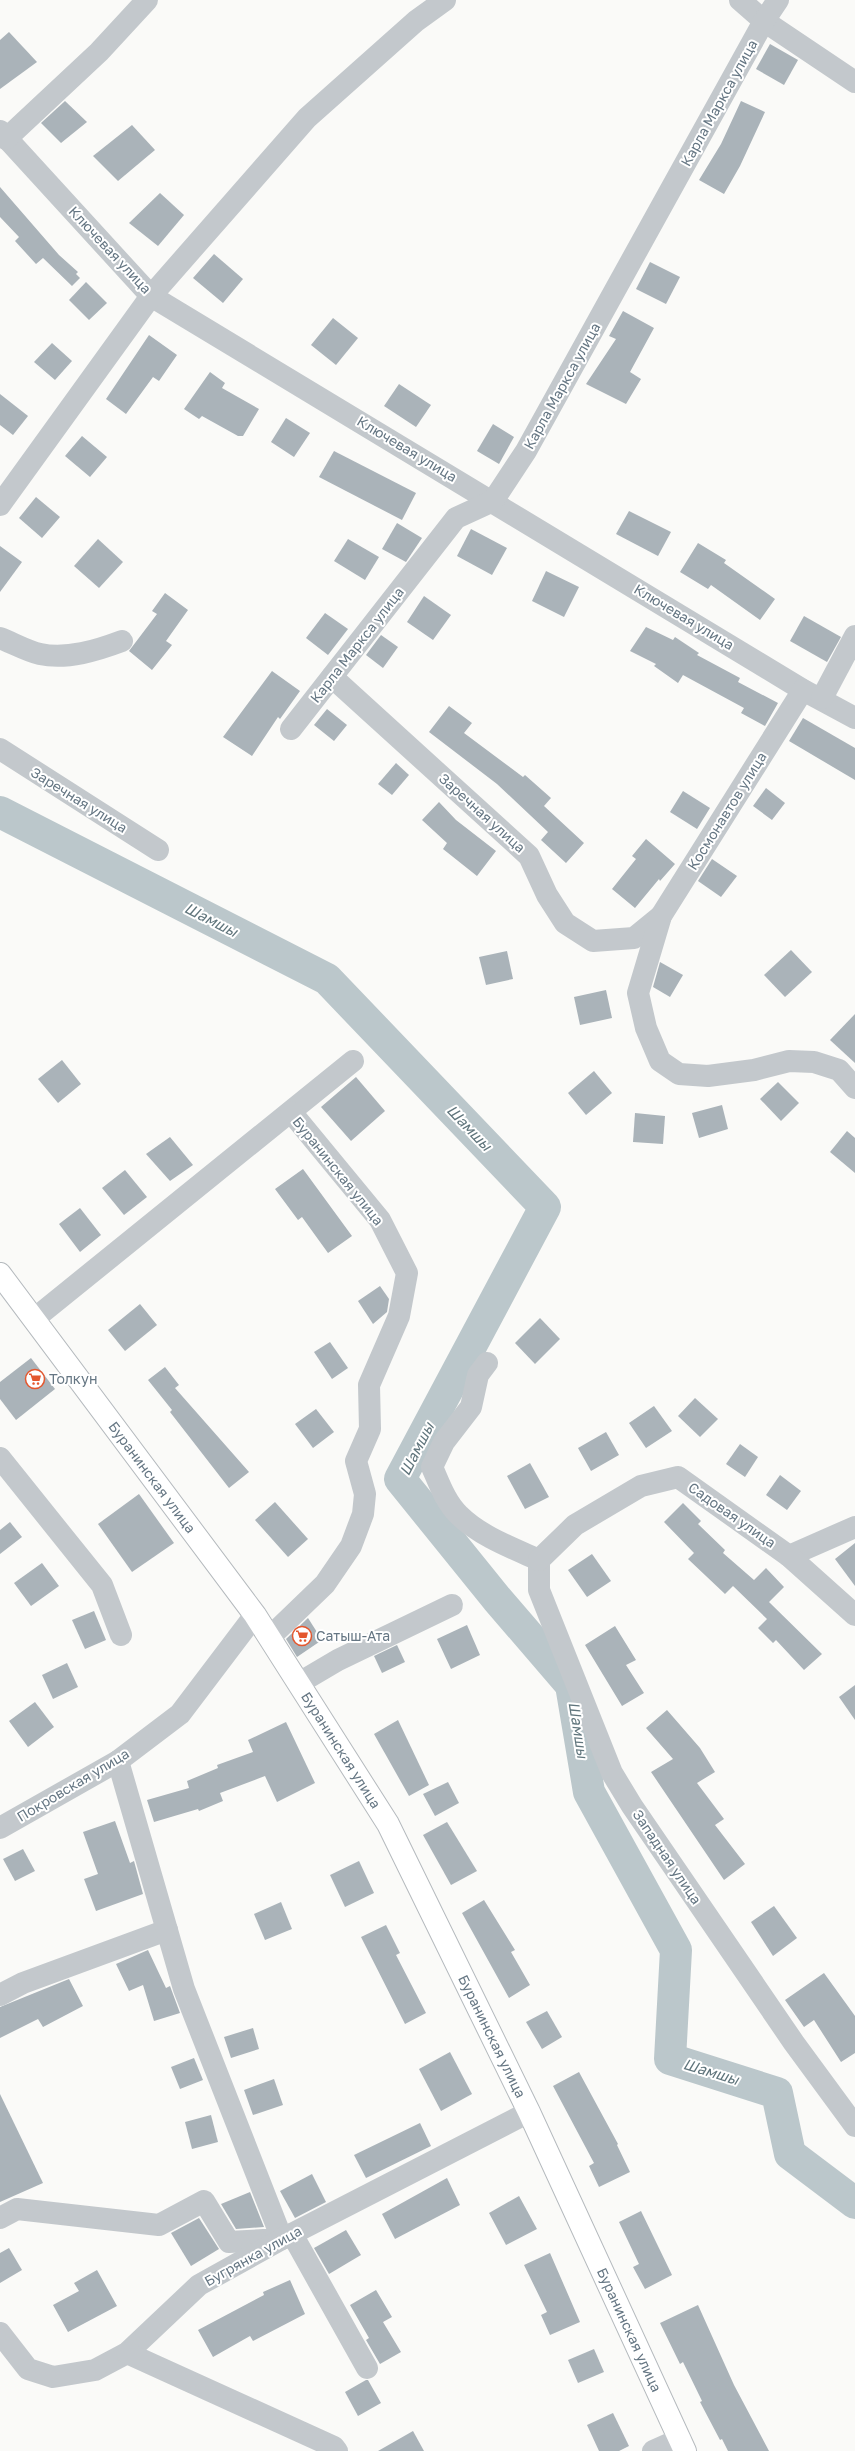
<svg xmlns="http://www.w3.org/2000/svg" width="855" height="2451" font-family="'Golos Text',sans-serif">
<rect width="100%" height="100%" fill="#fafaf8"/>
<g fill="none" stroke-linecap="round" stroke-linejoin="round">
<polyline stroke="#bbc7cb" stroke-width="32" points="0,812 327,979 545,1207 400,1479 497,1599 571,1685 589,1792 676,1950 670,2059 777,2093 790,2154 855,2203"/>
</g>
<g fill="#aab3b9">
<polygon points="9,32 37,62 0,89 0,40"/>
<polygon points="770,44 798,60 784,85 756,69"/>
<polygon points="65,101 87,122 61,143 41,123"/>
<polygon points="741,101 765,112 740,166 724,194 699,180 721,144"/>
<polygon points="132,125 155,150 118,181 93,156"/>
<polygon points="0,187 59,255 78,272 76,274 80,278 72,286 43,258 36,264 15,241 19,237 0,217"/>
<polygon points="160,193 184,215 158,246 129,223"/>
<polygon points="214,254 243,279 223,303 193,278"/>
<polygon points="650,262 680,277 666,304 636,289"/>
<polygon points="86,282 107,303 89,320 69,300"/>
<polygon points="623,311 654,328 630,372 641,379 626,404 586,384 616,339 609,336"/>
<polygon points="333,318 358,338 336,365 311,345"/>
<polygon points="149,335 177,355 159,381 153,377 126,414 106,399"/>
<polygon points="52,343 72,361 55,380 34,362"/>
<polygon points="210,372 225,383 222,388 259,409 243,436 238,436 202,416 199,419 184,409"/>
<polygon points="399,384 431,405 416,427 384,406"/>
<polygon points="0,394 28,416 13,435 0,425"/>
<polygon points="286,418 310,433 294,457 271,442"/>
<polygon points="493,424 514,437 499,464 477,451"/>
<polygon points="82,436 107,457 90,477 65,456"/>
<polygon points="334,451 416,493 402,520 319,477"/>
<polygon points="36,497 60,517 42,538 19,518"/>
<polygon points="629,511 671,532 658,556 616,534"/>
<polygon points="397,523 422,538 406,562 382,549"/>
<polygon points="471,529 507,548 492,575 457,556"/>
<polygon points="98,539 123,562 99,588 74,566"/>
<polygon points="348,539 379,557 365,580 334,561"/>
<polygon points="698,543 726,560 724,563 775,599 760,620 711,585 708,589 680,572"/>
<polygon points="0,546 22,562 0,592"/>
<polygon points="546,571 579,587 564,617 532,601"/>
<polygon points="165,593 188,610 166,641 172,645 152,670 129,651 157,614 152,611"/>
<polygon points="424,596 451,615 433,640 407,622"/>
<polygon points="325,613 348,629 328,655 306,638"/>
<polygon points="804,616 841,637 827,662 790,641"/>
<polygon points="646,627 673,640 675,637 699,653 697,655 740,678 738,682 778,703 765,726 741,713 744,708 683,675 678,683 654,666 656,664 630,651"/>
<polygon points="381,635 398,647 383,668 366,655"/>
<polygon points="272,671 300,691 280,719 278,717 252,756 223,737"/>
<polygon points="449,706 472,723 464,733 523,777 525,775 551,798 544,806 584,843 566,863 541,840 548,832 497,784 429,732"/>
<polygon points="327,709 347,725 334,741 314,725"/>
<polygon points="803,718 855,748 855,780 789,741"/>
<polygon points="396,763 409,775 392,795 378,784"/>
<polygon points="766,788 785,803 772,820 753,806"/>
<polygon points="683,791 710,808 697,829 670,812"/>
<polygon points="439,802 456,820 496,851 477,876 443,849 447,843 422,820"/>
<polygon points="646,839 675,864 660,881 659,879 635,908 612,889 636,859 632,856"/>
<polygon points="712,859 737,876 721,897 698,881"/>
<polygon points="791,950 812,972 785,997 764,975"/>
<polygon points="507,951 513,979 486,985 479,957"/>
<polygon points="660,962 683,975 670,997 653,987"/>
<polygon points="606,990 612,1018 580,1025 574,997"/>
<polygon points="855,1014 855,1063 830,1040"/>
<polygon points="62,1060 81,1084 58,1103 38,1079"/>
<polygon points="594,1071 612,1093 586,1115 568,1093"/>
<polygon points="356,1077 385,1111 351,1141 321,1107"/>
<polygon points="778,1082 799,1103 781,1121 760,1099"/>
<polygon points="722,1105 728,1129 699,1138 692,1113"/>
<polygon points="635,1113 665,1116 663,1144 633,1142"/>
<polygon points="847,1131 855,1138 855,1173 830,1152"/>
<polygon points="170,1137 193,1165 170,1181 146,1154"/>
<polygon points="303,1169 352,1236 328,1253 302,1217 298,1220 275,1189"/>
<polygon points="125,1170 147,1197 124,1215 102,1188"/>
<polygon points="80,1208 101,1235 80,1252 59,1224"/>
<polygon points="380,1286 389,1299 387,1312 373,1324 358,1301"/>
<polygon points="140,1304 157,1325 125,1351 108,1330"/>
<polygon points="540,1318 560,1339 535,1364 515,1343"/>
<polygon points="330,1342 348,1368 332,1379 314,1352"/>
<polygon points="31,1358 55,1389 16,1420 0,1399 0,1382"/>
<polygon points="165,1367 179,1385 175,1388 249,1472 229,1488 170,1412 172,1410 148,1380"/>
<polygon points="695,1398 718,1419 700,1437 678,1416"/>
<polygon points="654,1406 672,1431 646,1448 629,1423"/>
<polygon points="316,1409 334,1432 313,1448 295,1424"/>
<polygon points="606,1432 619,1455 591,1471 578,1448"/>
<polygon points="740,1444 758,1457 745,1477 726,1464"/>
<polygon points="530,1463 549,1497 525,1509 507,1476"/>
<polygon points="780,1475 801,1491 787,1510 766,1495"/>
<polygon points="139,1494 174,1543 132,1572 98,1524"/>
<polygon points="275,1502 308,1539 288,1557 255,1520"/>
<polygon points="683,1503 701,1521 698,1524 725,1550 723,1553 754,1580 766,1568 784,1587 769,1602 822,1654 804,1670 776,1640 773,1643 758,1628 767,1619 733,1586 725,1594 688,1559 694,1553 664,1522"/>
<polygon points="10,1522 22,1537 0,1554 0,1530"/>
<polygon points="855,1543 855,1586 835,1559"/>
<polygon points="592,1554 611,1581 587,1597 568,1570"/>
<polygon points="42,1563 59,1586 31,1606 14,1583"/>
<polygon points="94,1611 106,1640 85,1649 72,1620"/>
<polygon points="308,1618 322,1640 297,1657 286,1639"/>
<polygon points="467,1625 480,1655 451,1669 437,1639"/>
<polygon points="615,1626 636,1660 626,1665 644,1693 622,1706 585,1645"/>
<polygon points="397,1645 405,1662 382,1673 374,1656"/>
<polygon points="67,1663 78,1687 53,1699 42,1675"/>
<polygon points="855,1685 855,1720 839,1697"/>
<polygon points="35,1702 54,1727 28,1747 9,1721"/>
<polygon points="667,1710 700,1748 715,1772 697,1783 724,1819 715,1825 745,1864 724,1880 651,1772 673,1759 646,1728"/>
<polygon points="398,1720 429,1785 409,1796 374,1734"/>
<polygon points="286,1722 315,1783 277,1802 265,1776 220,1793 223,1801 199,1811 198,1809 154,1822 147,1800 189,1788 187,1781 218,1768 217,1765 253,1752 248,1740"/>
<polygon points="448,1782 459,1803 435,1816 423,1794"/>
<polygon points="115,1821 130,1863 134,1861 143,1894 96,1911 84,1879 98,1874 83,1832"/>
<polygon points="447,1822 477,1871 451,1885 423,1835"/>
<polygon points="23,1849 35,1871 15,1881 3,1859"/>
<polygon points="359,1861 374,1893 345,1907 330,1875"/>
<polygon points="484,1900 515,1950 511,1952 530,1985 509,1998 462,1913"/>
<polygon points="281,1902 292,1929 265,1940 254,1914"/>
<polygon points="774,1906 797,1938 773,1956 751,1922"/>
<polygon points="386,1925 400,1953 396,1955 426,2013 405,2024 361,1937"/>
<polygon points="148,1950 166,1988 170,1986 180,2013 154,2021 143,1985 129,1991 116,1964"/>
<polygon points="824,1973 855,2016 855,2053 841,2062 814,2020 804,2027 785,2000"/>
<polygon points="69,1979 83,2006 43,2027 38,2019 0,2038 0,2007"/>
<polygon points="547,2011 562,2037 542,2049 526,2022"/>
<polygon points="253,2028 259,2049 231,2058 224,2037"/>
<polygon points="450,2052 472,2094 441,2111 419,2069"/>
<polygon points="194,2058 203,2080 180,2089 171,2067"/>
<polygon points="579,2072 618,2144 617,2145 630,2172 599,2187 589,2166 594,2163 553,2086"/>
<polygon points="274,2079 283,2105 253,2115 244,2090"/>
<polygon points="0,2094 43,2183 0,2202"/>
<polygon points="211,2115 218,2142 192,2149 185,2122"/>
<polygon points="420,2123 431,2146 366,2178 354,2155"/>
<polygon points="312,2174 326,2202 295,2218 280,2191"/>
<polygon points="447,2178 460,2205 395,2239 382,2214"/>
<polygon points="250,2192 264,2227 236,2229 221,2204"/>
<polygon points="519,2196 537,2229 506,2245 489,2213"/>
<polygon points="641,2211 672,2275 645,2289 633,2267 639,2264 619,2222"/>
<polygon points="199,2218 219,2249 191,2266 171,2233"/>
<polygon points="346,2230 361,2255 329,2274 314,2248"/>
<polygon points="9,2248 22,2270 0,2283 0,2253"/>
<polygon points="550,2253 580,2322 550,2335 541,2315 547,2312 524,2265"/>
<polygon points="97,2270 117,2306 68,2332 53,2305 79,2291 74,2283"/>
<polygon points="290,2280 305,2314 253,2341 250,2336 213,2357 198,2330 264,2295 263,2292"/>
<polygon points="376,2290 392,2317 383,2322 401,2352 380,2364 366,2340 369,2338 350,2305"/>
<polygon points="698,2305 734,2385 769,2451 728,2451 722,2439 720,2440 700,2402 702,2401 683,2362 680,2364 660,2323"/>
<polygon points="594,2349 604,2372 578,2383 568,2360"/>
<polygon points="366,2380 368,2380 381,2403 358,2416 345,2392"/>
<polygon points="613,2413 629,2446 619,2451 599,2451 587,2425"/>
<polygon points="413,2431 424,2451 378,2451"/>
</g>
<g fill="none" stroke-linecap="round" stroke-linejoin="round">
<g stroke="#b5babe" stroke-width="24">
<g id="major">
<path id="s1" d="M0,1274l255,341 133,209 141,288 156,339"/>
</g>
</g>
<g stroke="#c3c8cc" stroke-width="22">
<polyline points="740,0 764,21 855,82"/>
<polyline points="0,131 151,296 803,690 855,718"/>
<polyline points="6,139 99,52 147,0"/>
<polyline points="0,505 151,296 307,118 416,21 445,0"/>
<path d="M0,638c13,5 27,13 40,16 27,6 58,-4 82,-13"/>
<polyline points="332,677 529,856 547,895 565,923 593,941 634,938 661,916"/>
<polyline points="803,690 661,916 638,993 646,1028 660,1061 679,1074 708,1076 754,1070 789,1061 814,1062 839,1070 855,1088"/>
<polyline points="822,698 855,636"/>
<polyline points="291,729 456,518 493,501 526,451 764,21 778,0"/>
<polyline points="0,749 158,850"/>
<polyline points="34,1319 353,1061"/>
<path d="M487,1363l-9,12 -7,32 -27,35 -12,25c7,16 14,36 27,48 21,21 53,33 80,45"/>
<polyline points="0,1458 102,1585 121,1635"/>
<polyline points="789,1556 855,1527"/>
<polyline points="539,1560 539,1590 612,1773 632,1806 794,2043 855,2126"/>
<polyline points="539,1560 575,1525 641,1486 678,1477 789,1556 855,1615"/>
<polyline points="270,1637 325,1584 351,1546 363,1514 365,1494 356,1461 370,1429 369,1385 399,1316 407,1273 380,1220 291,1112"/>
<polyline points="299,1683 338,1660 452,1605"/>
<polyline points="0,1828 118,1761 180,1714 255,1615"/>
<polyline points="0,1995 23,1983 167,1930"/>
<polyline points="0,2218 17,2209 159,2225 204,2201 229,2242 282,2239 184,1989 118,1761"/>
<polyline points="292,2234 367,2368"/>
<polyline points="0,2333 28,2369 53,2377 95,2370 127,2353 199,2285 282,2239 529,2112"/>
<polyline points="127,2353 334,2447 337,2451"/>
<polyline points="653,2451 680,2439"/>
</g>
<use href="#major" stroke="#fff" stroke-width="22"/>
</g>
<defs>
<g id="supermarket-ring" transform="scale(1)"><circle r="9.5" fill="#fff" stroke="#e4572e" stroke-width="1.5"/><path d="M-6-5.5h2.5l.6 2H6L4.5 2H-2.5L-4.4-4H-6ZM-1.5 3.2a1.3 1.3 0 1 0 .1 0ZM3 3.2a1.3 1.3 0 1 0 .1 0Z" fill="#e4572e"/></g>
</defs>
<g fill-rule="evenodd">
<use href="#supermarket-ring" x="35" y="1379"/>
<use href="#supermarket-ring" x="302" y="1636"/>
</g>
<g text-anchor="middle" stroke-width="4" stroke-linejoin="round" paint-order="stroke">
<g font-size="14" fill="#657683" stroke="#fff">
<text transform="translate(719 103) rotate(-61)" y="5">Карла Маркса улица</text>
<text transform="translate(110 250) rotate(47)" y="5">Ключевая улица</text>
<text transform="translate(562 386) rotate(-61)" y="5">Карла Маркса улица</text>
<text transform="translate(407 449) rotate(31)" y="5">Ключевая улица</text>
<text transform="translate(684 617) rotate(31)" y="5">Ключевая улица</text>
<text transform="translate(357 645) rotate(-52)" y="5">Карла Маркса улица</text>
<text transform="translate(79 800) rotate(32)" y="5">Заречная улица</text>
<text transform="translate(727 811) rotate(-58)" y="5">Космонавтов улица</text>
<text transform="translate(482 813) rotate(42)" y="5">Заречная улица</text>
<text transform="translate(338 1171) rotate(51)" y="5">Буранинская улица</text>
<text dy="5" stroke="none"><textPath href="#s1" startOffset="254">Буранинская улица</textPath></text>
<text transform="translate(732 1515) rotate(35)" y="5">Садовая улица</text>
<text dy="5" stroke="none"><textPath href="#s1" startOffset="586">Буранинская улица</textPath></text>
<text transform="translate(73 1785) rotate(-31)" y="5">Покровская улица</text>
<text transform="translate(667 1857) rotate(56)" y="5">Западная улица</text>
<text dy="5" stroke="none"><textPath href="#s1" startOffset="910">Буранинская улица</textPath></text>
<text transform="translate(253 2256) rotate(-29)" y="5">Бугрянка улица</text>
<text dy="5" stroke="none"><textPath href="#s1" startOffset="1234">Буранинская улица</textPath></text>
</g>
<g font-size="14" fill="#657683" stroke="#fff" text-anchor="start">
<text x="49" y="1384">Толкун</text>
<text x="316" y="1641">Сатыш-Ата</text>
</g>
<g font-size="15" font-style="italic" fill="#60757c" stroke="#fff">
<text transform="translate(211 920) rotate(27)" y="5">Шамшы</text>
<text transform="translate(469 1128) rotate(46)" y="5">Шамшы</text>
<text transform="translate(417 1449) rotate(-63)" y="5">Шамшы</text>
<text transform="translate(578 1730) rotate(81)" y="5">Шамшы</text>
<text transform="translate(711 2072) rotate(17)" y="5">Шамшы</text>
</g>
</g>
</svg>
